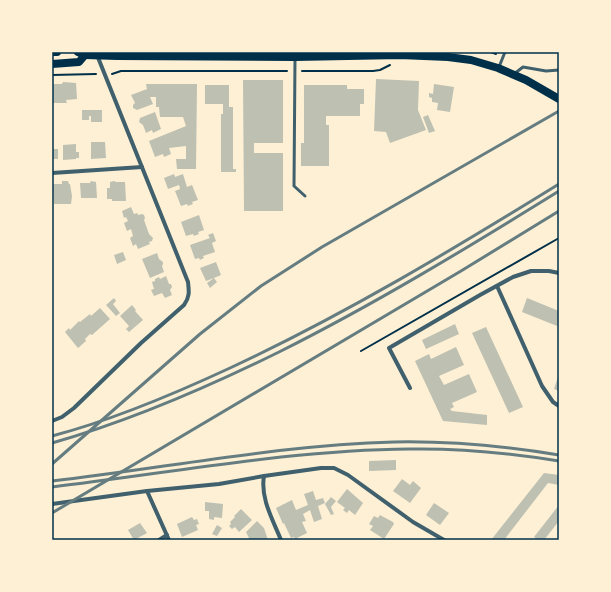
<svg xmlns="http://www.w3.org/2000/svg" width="611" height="592" font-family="Arial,sans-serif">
<rect width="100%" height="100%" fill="#fdf0d5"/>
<g fill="#bec0b2">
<polygon points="376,79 419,81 418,110 426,130 390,143 386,132 374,131"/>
<polygon points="243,80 283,80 283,143 254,143 254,153 283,153 283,211 244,211"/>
<polygon points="63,82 76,83 77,99 66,100 67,103 52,103 52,84 62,84"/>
<polygon points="146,84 197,84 196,169 177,169 176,159 186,159 186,146 169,148 171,154 164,157 163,154 155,157 149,141 186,126 183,117 160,117 159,107 156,107 156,97 150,97 153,104 137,110 133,108 133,105 135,103 131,95 147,89"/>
<polygon points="434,84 454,87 450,112 437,110 438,103 432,102 432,98 429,97 429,93 433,94"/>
<polygon points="205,85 229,85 229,107 233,107 233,169 236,169 236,172 221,172 221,114 223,114 223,104 205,104"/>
<polygon points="304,85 347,85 347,89 364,89 364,104 360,104 360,116 326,116 326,125 329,125 329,166 301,166 301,143 304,143"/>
<polygon points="82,110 102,110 102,122 91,122 91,116 89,116 89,120 82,120"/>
<polygon points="155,112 161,129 153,133 152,130 146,133 143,125 139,122 140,118"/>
<polygon points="428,115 435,131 429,133 423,117"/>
<polygon points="91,142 105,142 106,158 91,159"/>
<polygon points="76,144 76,152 79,152 79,158 76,158 76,159 63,160 63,145"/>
<rect x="52" y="149" width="6" height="10"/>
<polygon points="174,174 175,177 183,174 187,187 192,185 198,200 192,202 193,204 188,206 187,204 181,206 175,191 180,189 179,185 168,189 164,178"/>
<polygon points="62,181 68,181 69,184 70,184 72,196 71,204 54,204 53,184 62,184"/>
<polygon points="91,181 96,182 97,198 81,198 80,183 90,183"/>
<polygon points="114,181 116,182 125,182 126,201 112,201 112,199 107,199 107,188 110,188 110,182"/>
<polygon points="131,207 134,214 137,213 138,215 142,214 144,215 145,218 144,220 149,234 153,238 152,241 149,242 150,244 138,249 136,244 133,246 130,238 133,236 131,229 127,231 124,223 128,221 126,217 124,218 122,211"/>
<polygon points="199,215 204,230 198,232 199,234 194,236 193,234 186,236 181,222"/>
<polygon points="213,233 216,241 212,243 215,252 203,256 204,258 200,260 199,258 195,259 190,245 210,238 208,235"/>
<polygon points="123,252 126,260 117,264 114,255"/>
<polygon points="157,253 159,259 163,262 163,264 162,266 164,272 150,278 142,259"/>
<polygon points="216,262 221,275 214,278 217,282 210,288 207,283 214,278 206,281 200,268"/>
<polygon points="166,276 169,284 171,284 172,287 170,290 172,295 165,298 162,293 154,296 151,290 154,289 152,282 155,281 155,279 159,277 160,279"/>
<polygon points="114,298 116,301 113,304 120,313 116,316 106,305"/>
<polygon points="527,298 559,311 559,322 557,326 522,312"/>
<polygon points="132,305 136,310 135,311 143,320 129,332 126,329 129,326 120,316"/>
<polygon points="100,308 110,319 92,335 90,334 85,339 86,341 78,348 65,332 69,328 70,330 79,321 80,322 90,314 91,316"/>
<polygon points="455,324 459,334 426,349 422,340"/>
<polygon points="486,327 523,407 509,413 472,333"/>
<polygon points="456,347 464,365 439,376 444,385 469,374 477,392 452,403 454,407 450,409 452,411 487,415 487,425 443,421 415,361 429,354 431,359"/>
<polygon points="559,374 559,391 554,389"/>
<polygon points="396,460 396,470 369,471 369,461"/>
<polygon points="544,473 559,475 559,485 548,483 504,540 491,540"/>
<polygon points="402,479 410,485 413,481 421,488 410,503 393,491"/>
<polygon points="347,489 363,503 355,515 349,510 347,513 343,510 345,508 337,502"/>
<polygon points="313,491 316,500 323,498 325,503 318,506 322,519 314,522 310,510 303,514 306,521 302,522 307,533 295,539 294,537 291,538 284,523 283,524 276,508 292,500 296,510 308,505 304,494"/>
<polygon points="331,497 336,501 331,507 334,514 331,515 325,504"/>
<polygon points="205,502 223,504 222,518 214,517 214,520 209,519 209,511 205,511"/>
<polygon points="434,503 449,513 440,525 426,515"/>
<polygon points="559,505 559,521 544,540 538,540 534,537"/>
<polygon points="241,509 252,520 239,532 235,527 232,529 229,526 231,524 230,522 235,517 234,516"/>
<polygon points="380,515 393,522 394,524 384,539 370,530 373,526 369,524 374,516 378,518"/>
<polygon points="192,517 194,520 197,519 199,524 196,525 198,530 182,537 177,524"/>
<polygon points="257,521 264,528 268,540 244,540 249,538 246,532"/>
<polygon points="140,523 147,533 134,540 128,530"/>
<polygon points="217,525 222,528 217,536 212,534"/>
</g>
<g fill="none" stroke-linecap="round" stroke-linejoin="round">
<g stroke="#003049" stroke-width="2">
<polyline points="491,52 496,54"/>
<polyline points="302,71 373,71 380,70 390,65"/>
<polyline points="112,74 121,71 287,71"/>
<polyline points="52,75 96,74"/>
<polyline points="361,351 559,238"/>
</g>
<g stroke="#3f606c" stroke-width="3">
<polyline points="295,58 294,186 305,196"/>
<polyline points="499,67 505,52"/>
<polyline points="514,74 523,67 546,71 559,70"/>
</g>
<g stroke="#3f606c" stroke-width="4">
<polyline points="52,173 142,167"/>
<polyline points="497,286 542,386 553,402 559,406"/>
<polyline points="410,388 389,348 480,295 513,277 531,271 549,271 559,273"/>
<path d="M52,421l10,-4 12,-9 67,-65 43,-38c6,-8 5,-14 4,-23l-91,-227"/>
<path d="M264,476c-4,22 9,44 17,64"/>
<polyline points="147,491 169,540"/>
<polyline points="52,504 147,491 219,484 264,476 321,468 334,468 348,475 413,522 444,540"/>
<polyline points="159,540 167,535"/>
</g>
<g stroke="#003049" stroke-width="8">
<polyline points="52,52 57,52"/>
<polyline points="78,52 85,55 117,56 295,57 400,55 448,57 471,60 498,68 526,80 559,99"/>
<polyline points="52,64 79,62 85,55"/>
</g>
<g stroke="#657d81" stroke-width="3">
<path d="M52,436c61,-16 120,-41 178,-68 114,-53 222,-118 329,-184"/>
<path d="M52,443c78,-22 154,-55 227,-91 96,-48 188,-104 280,-161"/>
<polyline points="52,464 200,334 261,286 322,247 559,111"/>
<path d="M52,481c114,-13 227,-36 342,-39 55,-1 111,4 165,13"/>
<path d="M52,487c118,-14 238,-37 357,-38 50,-1 100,4 150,12"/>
<polyline points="52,513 461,271 559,211"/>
</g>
</g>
<rect width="611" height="592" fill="none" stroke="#fdf0d5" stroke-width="106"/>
<rect x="53" y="53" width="505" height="486" fill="none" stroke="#003049" stroke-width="1.5"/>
</svg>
